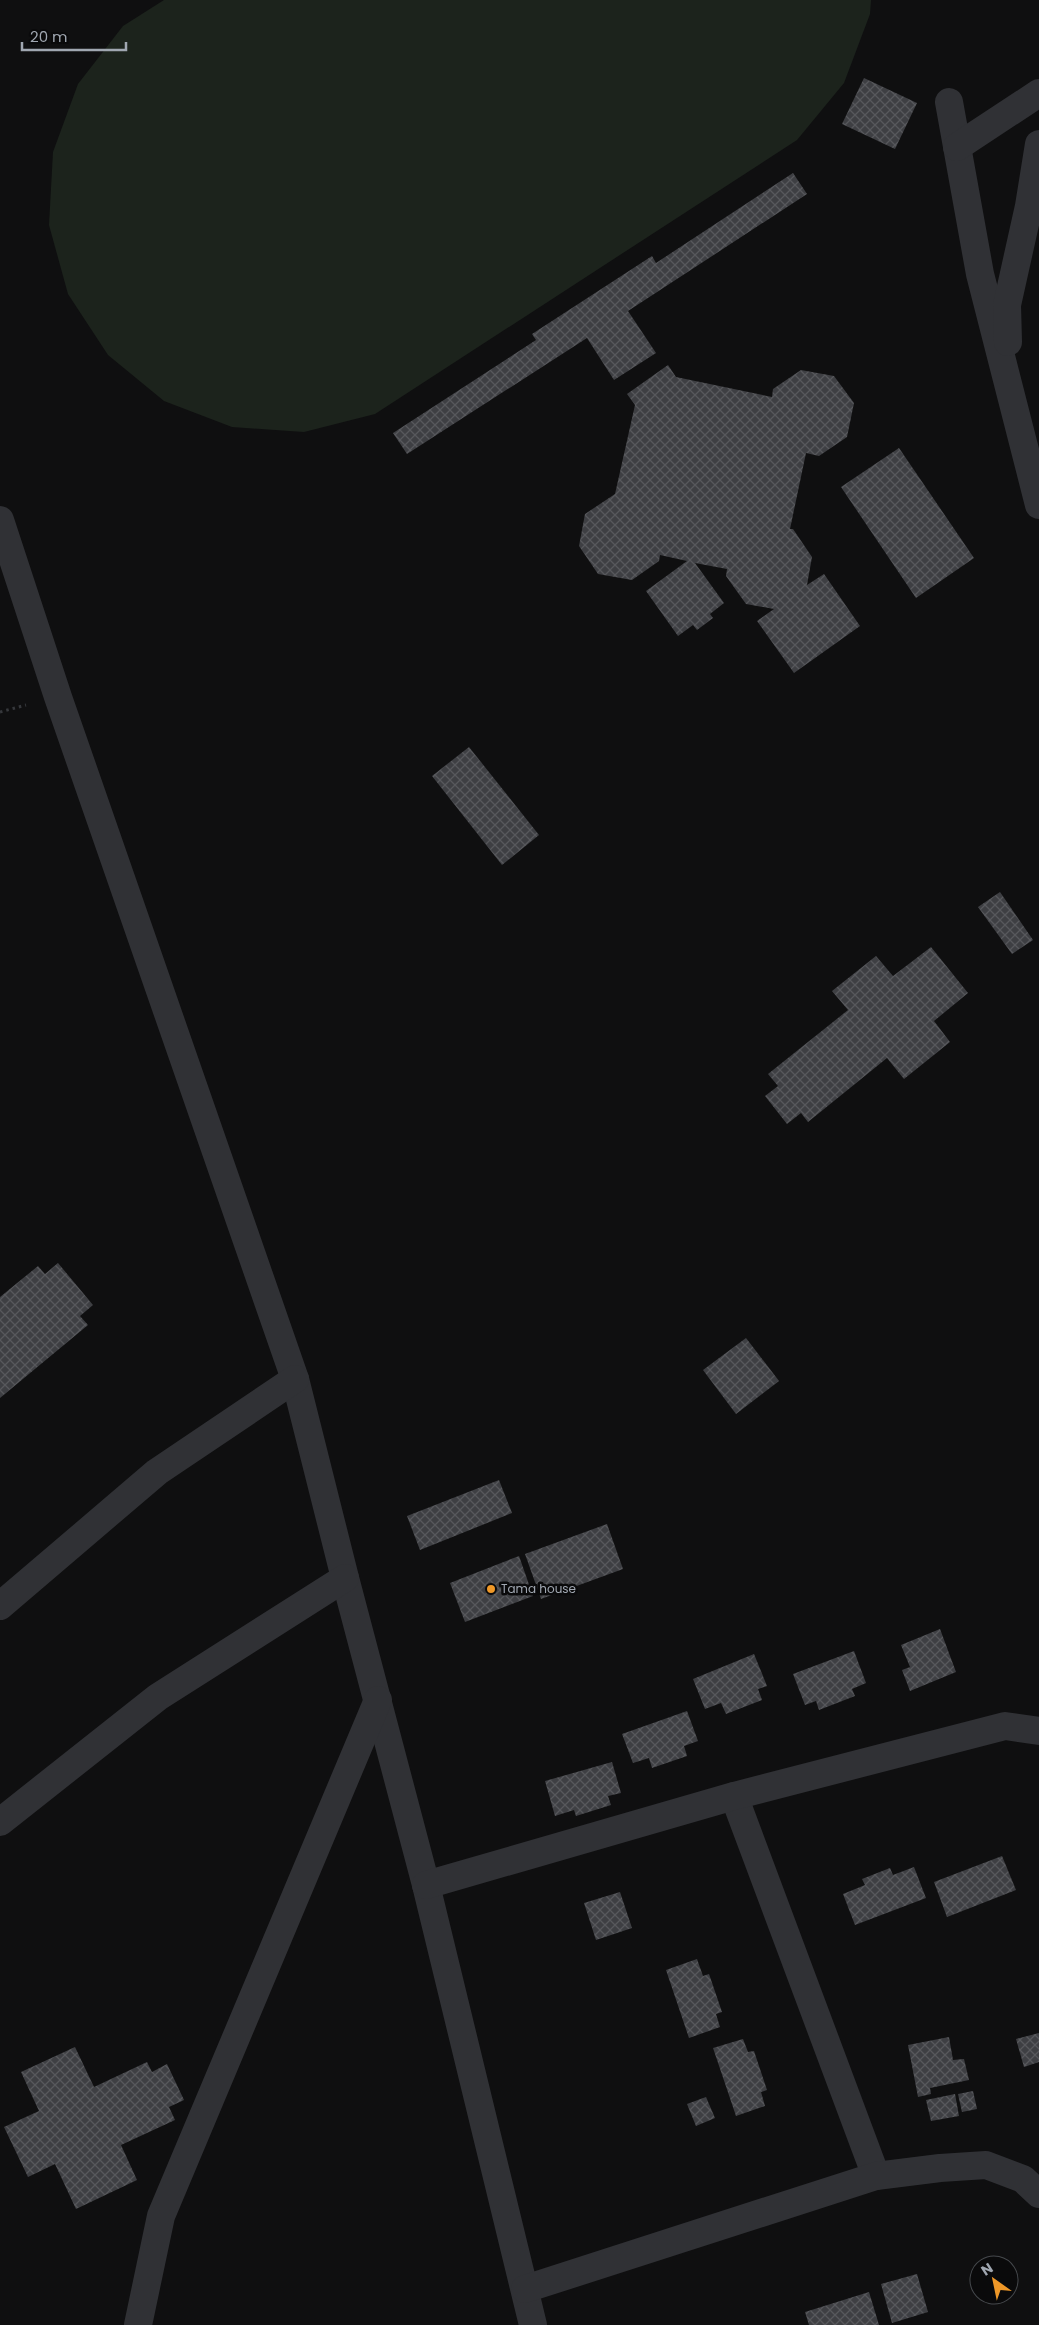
<svg xmlns="http://www.w3.org/2000/svg" width="1039" height="2325" font-family="Poppins,sans-serif">
<defs>
<pattern id="building-cross-hatch" width="8" height="8" patternUnits="userSpaceOnUse" patternTransform="scale(1.25)"><rect width="8" height="8" fill="#3e3f43"/><path d="M0 0l8 8M0 8l8-8" fill="none" stroke="#57585c"/></pattern>
</defs>
<rect width="100%" height="100%" fill="#0f0f10"/>
<polygon fill="#1c231c" points="164,0 871,0 870,14 844,83 797,140 375,414 304,432 232,427 164,401 108,355 68,294 49,225 53,152 78,84 123,26"/>
<g fill="url(#building-cross-hatch)">
<polygon points="864,78 917,103 895,149 842,124"/>
<polygon points="793,173 807,194 628,311 656,353 614,380 587,338 407,454 393,433 536,340 532,334 652,256 656,263"/>
<polygon points="668,365 676,377 772,397 773,389 801,370 834,376 854,403 847,437 819,456 806,453 790,529 793,529 812,557 807,585 824,574 860,626 794,673 757,621 774,609 746,604 726,576 727,569 695,563 724,603 710,614 713,618 697,630 693,625 678,636 646,591 687,561 660,555 659,561 632,580 598,574 579,546 585,514 615,494 635,405 627,394"/>
<polygon points="899,448 974,558 916,598 841,487"/>
<polygon points="469,747 539,835 502,865 432,776"/>
<polygon points="1000,892 1033,940 1012,954 978,907"/>
<polygon points="931,947 968,993 934,1021 950,1042 904,1079 887,1058 808,1122 801,1113 787,1124 765,1096 778,1086 768,1074 848,1010 832,991 876,956 893,976"/>
<polygon points="58,1263 93,1305 80,1316 88,1325 0,1398 0,1297 38,1266 45,1274"/>
<polygon points="746,1338 779,1381 736,1414 703,1370"/>
<polygon points="499,1480 512,1513 420,1550 407,1516"/>
<polygon points="607,1524 623,1569 541,1599 525,1554"/>
<polygon points="519,1556 533,1596 465,1622 450,1583"/>
<polygon points="940,1629 956,1672 910,1691 902,1670 910,1667 901,1645"/>
<polygon points="854,1651 866,1683 852,1689 855,1696 819,1710 816,1701 805,1705 793,1674"/>
<polygon points="754,1654 767,1686 758,1689 762,1700 726,1714 721,1703 705,1709 693,1679"/>
<polygon points="687,1711 698,1741 684,1746 687,1756 652,1768 649,1758 633,1763 622,1734"/>
<polygon points="612,1762 621,1793 608,1796 611,1805 576,1816 574,1810 555,1816 545,1781"/>
<polygon points="1002,1856 1016,1890 947,1917 934,1882"/>
<polygon points="914,1867 926,1898 855,1925 843,1894 865,1885 862,1879 890,1868 893,1875"/>
<polygon points="620,1892 632,1928 596,1940 584,1903"/>
<polygon points="697,1959 703,1976 709,1974 722,2012 716,2014 720,2027 689,2038 666,1970"/>
<polygon points="1039,2033 1039,2062 1024,2067 1016,2039"/>
<polygon points="949,2037 953,2060 964,2059 969,2080 930,2088 931,2094 918,2097 908,2045"/>
<polygon points="743,2039 748,2052 754,2051 767,2090 761,2092 765,2106 736,2116 713,2048"/>
<polygon points="75,2047 94,2087 147,2062 152,2072 167,2064 184,2100 169,2107 175,2120 121,2145 137,2180 76,2209 55,2164 28,2177 4,2127 39,2111 21,2072"/>
<polygon points="973,2091 977,2109 962,2112 958,2094"/>
<polygon points="955,2094 959,2116 931,2121 926,2100"/>
<polygon points="706,2097 715,2118 696,2126 687,2104"/>
<polygon points="917,2274 928,2312 892,2323 881,2284"/>
<polygon points="869,2292 879,2325 809,2325 805,2312"/>
</g>
<g fill="none" stroke-linecap="round" stroke-linejoin="round">
<polyline stroke="#36383c" stroke-width="3" stroke-dasharray="2.5 4" stroke-linecap="butt" points="0,712 26,705"/>
<g stroke="#303135" stroke-width="28">
<polyline points="949,102 980,274 1039,505"/>
<polyline points="957,147 1039,93"/>
<polyline points="1008,342 1007,305 1029,206 1039,144"/>
<polyline points="0,520 58,697 295,1379 345,1578 426,1885 533,2325"/>
<polyline points="0,1606 157,1472 295,1379"/>
<polyline points="734,1796 876,2176"/>
<polyline points="0,1822 158,1697 345,1578"/>
<polyline points="426,1885 734,1796 1005,1726 1039,1731"/>
<polyline points="525,2289 876,2176 940,2168 986,2165 1023,2179 1039,2194"/>
<polyline points="138,2325 161,2216 378,1700"/>
</g>
</g>
<circle fill="#ef9828" stroke="#0a0a0b" stroke-width="2" cx="491" cy="1589" r="5"/>
<g text-anchor="middle" stroke-width="5" stroke-linejoin="round" paint-order="stroke">
<g font-size="12" fill="#a0a7b1" stroke="#0a0a0b" text-anchor="start">
<text x="501" y="1593">Tama house</text>
</g>
</g>
<g transform="translate(994 2280) rotate(327)"><circle r="24" fill="#0a0a0b" stroke="#46494d"/>
<path d="M0-4L9 19L0 12L-9 19Z" fill="#ef9828"/>
<text y="-8" font-size="14" font-weight="bold" text-anchor="middle" fill="#a0a7b1">N</text>
</g>
<path d="M22 42v8h104v-8" fill="none" stroke="#a0a7b1" stroke-width="2.5"/>
<text x="30" y="42" font-size="15" fill="#a0a7b1" stroke="#0a0a0b" stroke-width="4" paint-order="stroke">20 m</text>
</svg>
